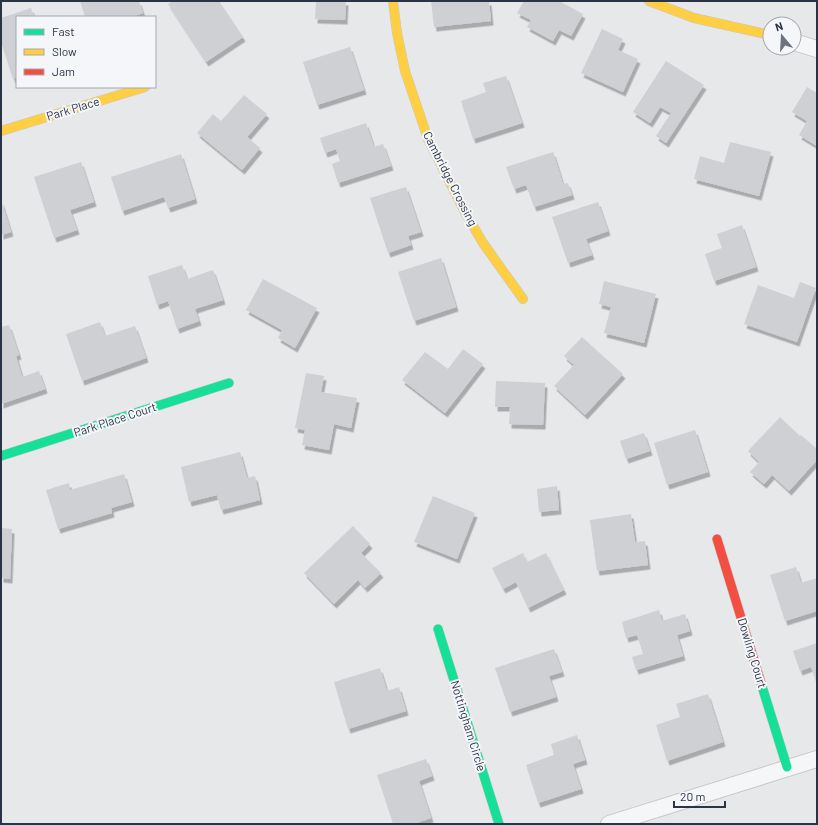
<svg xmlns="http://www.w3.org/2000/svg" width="818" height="825" font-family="Barlow,sans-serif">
<defs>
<filter id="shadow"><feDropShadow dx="2.5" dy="4.5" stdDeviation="0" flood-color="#0004"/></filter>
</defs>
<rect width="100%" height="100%" fill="#e6e8ea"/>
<g fill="#ced0d3" filter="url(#shadow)">
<polygon points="80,1 139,1 143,13 132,17 85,17"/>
<polygon points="173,1 219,1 243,37 206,62 168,4"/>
<polygon points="316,1 346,1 345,20 315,19"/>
<polygon points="431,1 489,1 491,21 434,27"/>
<polygon points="524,1 559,1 583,14 571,36 559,30 553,41 527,27 531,20 517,13"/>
<polygon points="31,8 34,17 17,17 17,77 13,79 1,42 1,18"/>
<polygon points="602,29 623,39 618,50 638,59 623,92 581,73"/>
<polygon points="350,47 364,90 317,105 303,62"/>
<polygon points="666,61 704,85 666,143 656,136 671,113 660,107 650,123 633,112"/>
<polygon points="506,76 522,123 473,139 461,101 486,92 483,83"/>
<polygon points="807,87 817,93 817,146 799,135 807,121 792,112"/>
<polygon points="244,95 267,114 247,137 260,148 242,170 197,133 213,114 221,121"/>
<polygon points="366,123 374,147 383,144 391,166 338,183 332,164 340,161 336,149 325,153 320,138"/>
<polygon points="730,142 771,152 759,196 694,179 700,156 724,163"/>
<polygon points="553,152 563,184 568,183 572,195 534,207 526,185 514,189 506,167"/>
<polygon points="181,154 195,199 168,208 164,197 122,211 111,177"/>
<polygon points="81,162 94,202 70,210 77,230 54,238 34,177"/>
<polygon points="406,187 421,232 408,236 411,245 388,253 370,198"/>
<polygon points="1,200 11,232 1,235"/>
<polygon points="598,202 608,231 586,239 592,255 568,263 552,217"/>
<polygon points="742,225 756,267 714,281 705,254 722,248 717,234"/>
<polygon points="441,258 456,307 414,321 398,272"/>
<polygon points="182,265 187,279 213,270 223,300 195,309 199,321 177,329 168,301 157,305 148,276"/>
<polygon points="263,279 317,308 295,348 278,338 282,330 246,310"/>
<polygon points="604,281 656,294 644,343 604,333 611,307 599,304"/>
<polygon points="800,282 816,288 797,342 744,324 758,285 794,298"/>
<polygon points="100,322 105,336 135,326 146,358 82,381 66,334"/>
<polygon points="9,325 19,355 16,356 22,377 39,371 45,389 1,404 1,327"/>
<polygon points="582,337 623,374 585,415 554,386 574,365 564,356"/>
<polygon points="463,349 483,364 445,413 402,380 425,352 448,369"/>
<polygon points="306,373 324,376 321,392 357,398 351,428 334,424 329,450 302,445 305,430 295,428"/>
<polygon points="496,381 545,383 543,425 509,424 510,407 495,407"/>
<polygon points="780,417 800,436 801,435 817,449 817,460 789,491 772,475 764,484 750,472 759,462 748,451"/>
<polygon points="695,430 708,472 667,485 654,443"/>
<polygon points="644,433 650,451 626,459 620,441"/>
<polygon points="240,452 247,478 255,476 260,500 221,510 217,495 189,502 181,467"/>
<polygon points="124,474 132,502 111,508 112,513 58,529 46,490 69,483 70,490"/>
<polygon points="557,486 559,510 539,512 537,489"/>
<polygon points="433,496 475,513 457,559 414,542"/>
<polygon points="631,514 635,542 645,541 648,565 597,571 590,520"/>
<polygon points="353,526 370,544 361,553 381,573 365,588 358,580 334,604 304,573"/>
<polygon points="1,528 12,529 10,579 1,578"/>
<polygon points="523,553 527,562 546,553 564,590 528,608 516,582 503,589 492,568"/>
<polygon points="796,567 801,583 817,578 817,611 785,621 770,575"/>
<polygon points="659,610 662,621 685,614 690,631 677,635 683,656 636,670 632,657 643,654 637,635 626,638 622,622"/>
<polygon points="817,643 817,685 811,667 800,671 793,651"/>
<polygon points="554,649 562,672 549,676 556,697 510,712 495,668"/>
<polygon points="380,668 387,691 399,687 406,711 348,729 334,682"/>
<polygon points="708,694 723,742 667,761 656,725 680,717 676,704"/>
<polygon points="577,735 585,760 573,764 581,789 538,803 526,765 554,755 551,744"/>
<polygon points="426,759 432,776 419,781 431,818 414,824 393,824 377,775"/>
</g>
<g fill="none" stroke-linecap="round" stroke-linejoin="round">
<g stroke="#c4c6c8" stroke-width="18">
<g id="street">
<polyline points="794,42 817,49"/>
<polyline points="609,824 817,759"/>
</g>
</g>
<g stroke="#c4c6c8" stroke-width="10">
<g id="fast">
<polyline points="1,456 229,383"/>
<polyline points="438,629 499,824"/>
<polyline points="761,683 787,767"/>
</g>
</g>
<g stroke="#c4c6c8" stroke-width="10">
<g id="slow">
<polyline points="393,1 397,33 405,71 428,139 466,214 483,243 523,299"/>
<polyline points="649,1 694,18 770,35"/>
<polyline points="1,131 145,87"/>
</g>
</g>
<g stroke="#c4c6c8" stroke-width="10">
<polyline id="jam" points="717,539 761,683"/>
</g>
<use href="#street" stroke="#f5f6f7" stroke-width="16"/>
<use href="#fast" stroke="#16e098" stroke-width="9"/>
<use href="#slow" stroke="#ffcf43" stroke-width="9"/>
<use href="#jam" stroke="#f24e42" stroke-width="9"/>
</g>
<g text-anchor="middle" stroke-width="4" stroke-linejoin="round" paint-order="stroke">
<g font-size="12" fill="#2b3445" stroke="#f4f6f9">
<text transform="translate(73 109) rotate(-17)" y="4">Park Place</text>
<text transform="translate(450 179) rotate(63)" y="4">Cambridge Crossing</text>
<text transform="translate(115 420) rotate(-18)" y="4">Park Place Court</text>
<text transform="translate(752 653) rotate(73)" y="4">Dowling Court</text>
<text transform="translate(468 726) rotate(73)" y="4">Nottingham Circle</text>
</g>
</g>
<rect width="818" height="825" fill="none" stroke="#2b3445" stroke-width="4"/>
<rect x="16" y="16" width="140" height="72" fill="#f4f6f9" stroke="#a4a8b1"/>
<rect x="24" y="29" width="20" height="6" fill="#16e098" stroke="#a4a8b1"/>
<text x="52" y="36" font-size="12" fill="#2b3445">Fast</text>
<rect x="24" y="49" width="20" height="6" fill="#ffcf43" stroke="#a4a8b1"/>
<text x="52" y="56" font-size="12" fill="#2b3445">Slow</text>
<rect x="24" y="69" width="20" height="6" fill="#f24e42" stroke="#a4a8b1"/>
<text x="52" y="76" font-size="12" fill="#2b3445">Jam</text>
<g transform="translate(782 36) rotate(342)"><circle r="19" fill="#f4f6f9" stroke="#a4a8b1"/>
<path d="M0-3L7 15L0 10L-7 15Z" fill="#6c737f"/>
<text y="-6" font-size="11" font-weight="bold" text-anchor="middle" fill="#2b3445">N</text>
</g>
<path d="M674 801v6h51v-6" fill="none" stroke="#2b3445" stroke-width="2"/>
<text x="680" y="801" font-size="12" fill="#2b3445" stroke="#f4f6f9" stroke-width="3" paint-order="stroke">20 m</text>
</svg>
